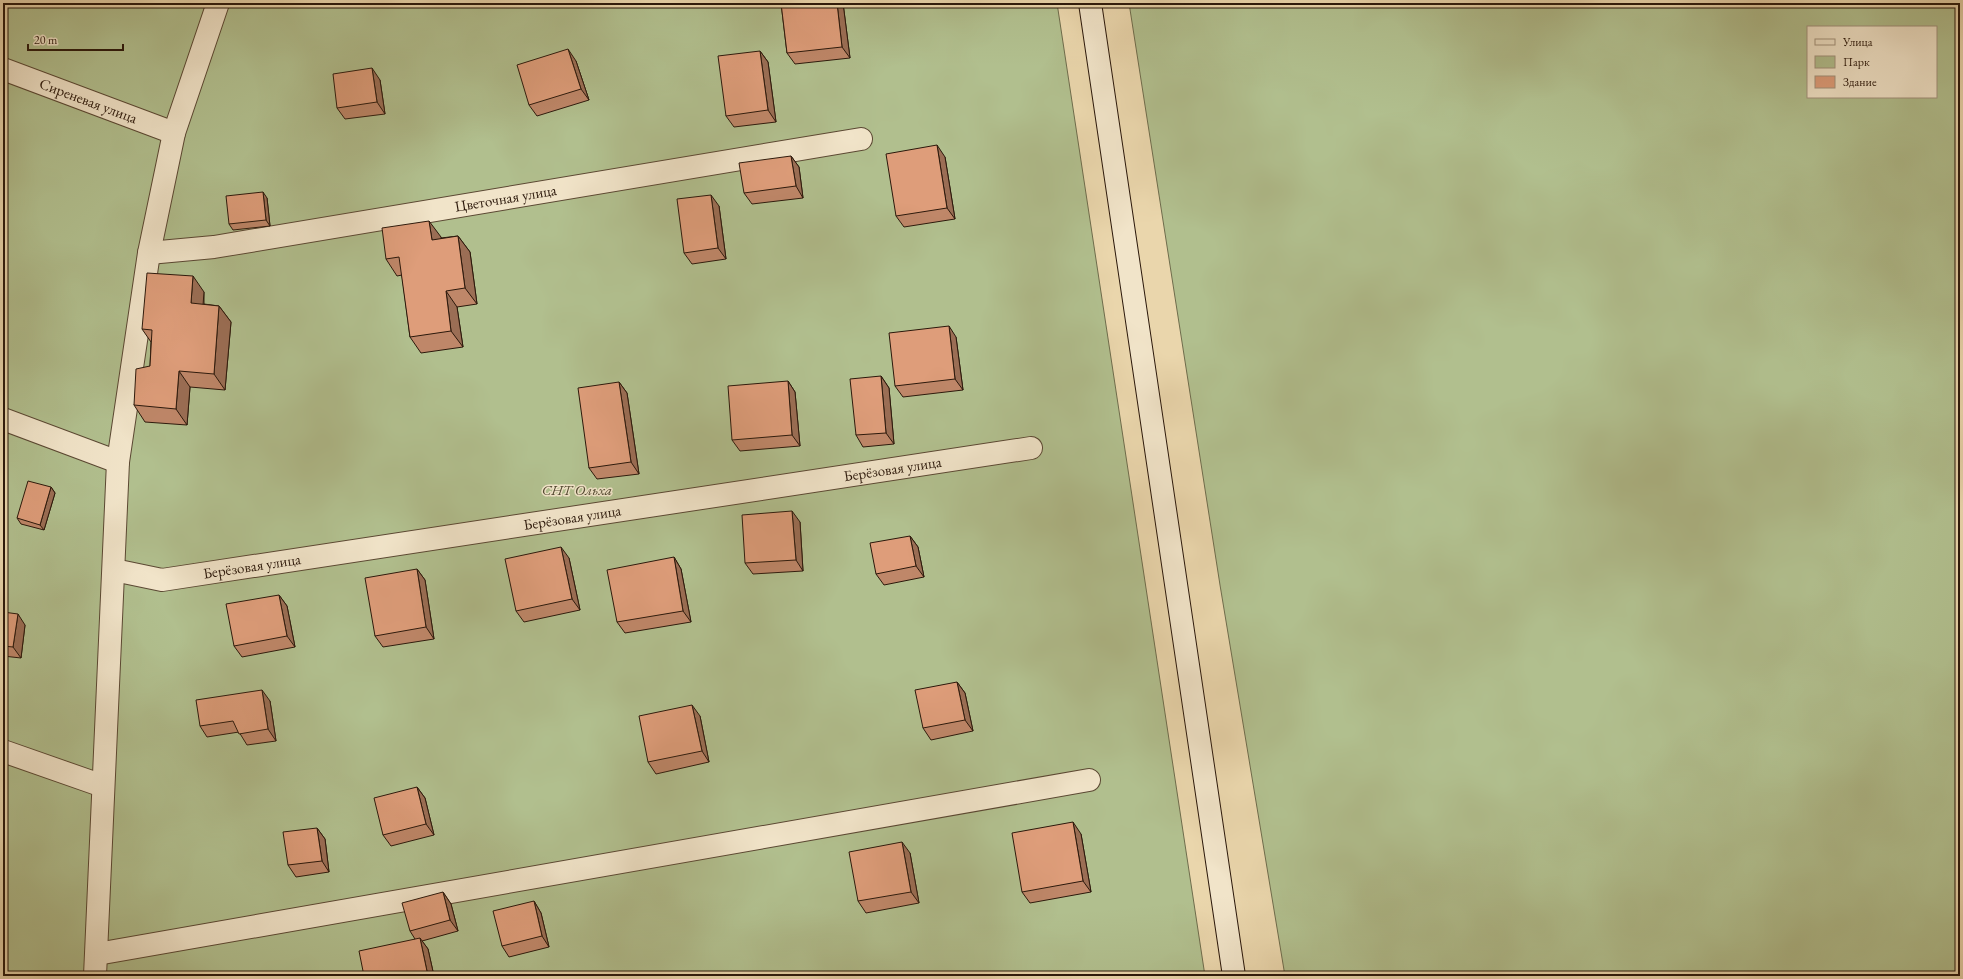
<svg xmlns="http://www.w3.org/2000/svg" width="1963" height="979" font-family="'EB Garamond',serif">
<rect width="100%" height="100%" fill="#ead6ac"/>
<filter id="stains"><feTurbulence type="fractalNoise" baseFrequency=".005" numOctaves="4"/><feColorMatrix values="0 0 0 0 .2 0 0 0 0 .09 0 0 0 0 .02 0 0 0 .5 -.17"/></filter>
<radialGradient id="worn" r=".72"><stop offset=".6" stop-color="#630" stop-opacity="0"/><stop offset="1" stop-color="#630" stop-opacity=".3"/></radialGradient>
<g fill="#b1bf8e" stroke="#6e6c4c" fill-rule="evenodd">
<polygon points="3,3 1057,3 1205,976 3,976"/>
<path d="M1129,3h831v973h-675l-65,-391zM1808,27h128v70h-128z"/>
</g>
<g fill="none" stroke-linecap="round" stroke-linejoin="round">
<g stroke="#5b4833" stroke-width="24">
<g id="street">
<path id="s1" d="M3,69l171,64"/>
<path id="s2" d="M149,253l65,-6 647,-108"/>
<polyline points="3,419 118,462"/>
<path id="s3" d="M114,570l48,10 869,-132"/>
<polyline points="3,751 103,786"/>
<polyline points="97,954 1089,780"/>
<polyline points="95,976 118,462 149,253 174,133 218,3"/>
</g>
</g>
<g stroke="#2b180b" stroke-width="24">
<polyline id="secondary" points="1090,3 1234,976"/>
</g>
<use href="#street" stroke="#f1e4c9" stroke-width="22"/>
<use href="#secondary" stroke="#f1e4c9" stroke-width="22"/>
</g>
<g fill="#bf8769" stroke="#2b180b">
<polygon points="781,3 843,3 850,58 795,64 787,53"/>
<polygon points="760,51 768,62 776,122 734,127 726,116"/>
<polygon points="576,61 589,100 537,116 529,105"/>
<polygon points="380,80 385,114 345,119 337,108"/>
<polygon points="791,156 799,167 803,198 752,204 744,193"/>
<polygon points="945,157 955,219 904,227 896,216"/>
<polygon points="267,198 270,226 233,230 229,224"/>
<polygon points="719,206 726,259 692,264 684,253"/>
<polygon points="458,236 470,252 477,304 457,307 463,347 421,353 410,337 402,275 397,276 386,259 441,237 441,238"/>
<polygon points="204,292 204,304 219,306 231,322 225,390 190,387 187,425 145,422 134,405 150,366 151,342 142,329"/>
<polygon points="956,337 963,390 903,397 895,386"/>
<polygon points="881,376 889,388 894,444 863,447 856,435"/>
<polygon points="788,381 795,392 800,446 740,451 732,440"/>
<polygon points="619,382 627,393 639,474 597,479 589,468"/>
<polygon points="51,487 55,493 44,530 21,524 17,518"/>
<polygon points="800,522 803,571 753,574 745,563"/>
<polygon points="910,536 918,547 924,577 884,585 876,574"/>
<polygon points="674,557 681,569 691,622 625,633 617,622"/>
<polygon points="569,558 580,610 524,622 516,611"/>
<polygon points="417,569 425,580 434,639 383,647 375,636"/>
<polygon points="279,595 287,606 295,647 242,657 234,646"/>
<polygon points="3,612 25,625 21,658 3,656"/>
<polygon points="957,682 965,693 973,731 931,740 923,728"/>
<polygon points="270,701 276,741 247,745 239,732 207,737 200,726"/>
<polygon points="700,716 709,762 656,774 648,762"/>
<polygon points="417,787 425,798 434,835 391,846 383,835"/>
<polygon points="317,828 325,839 329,872 296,877 288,865"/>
<polygon points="1081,834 1091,892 1030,903 1022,892"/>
<polygon points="910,853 919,903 866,913 858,901"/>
<polygon points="443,892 451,904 458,931 422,941 428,949 434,976 364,976 415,939 410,931"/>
<polygon points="534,901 541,913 549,947 509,957 502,946"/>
</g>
<g fill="#9b6e55" stroke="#2b180b">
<polygon points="837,3 843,3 850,58 842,47"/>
<polygon points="568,49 576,61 589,100 581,89"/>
<polygon points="760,51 768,62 776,122 768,110"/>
<polygon points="372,68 380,80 385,114 377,102"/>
<polygon points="937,145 945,157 955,219 947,208"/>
<polygon points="791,156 799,167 803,198 796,186"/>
<polygon points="263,192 267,198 270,226 266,220"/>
<polygon points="711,195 719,206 726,259 718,248"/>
<polygon points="429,221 441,237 443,256 432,240"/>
<polygon points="458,236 470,252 477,304 465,288"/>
<polygon points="193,276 204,292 202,319 191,303"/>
<polygon points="446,291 457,307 463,347 451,331"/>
<polygon points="219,306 231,322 225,390 214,374"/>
<polygon points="949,326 956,337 963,390 955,379"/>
<polygon points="179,371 190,387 187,425 176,409"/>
<polygon points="881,376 889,388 894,444 886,433"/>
<polygon points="788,381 795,392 800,446 792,435"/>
<polygon points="619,382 627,393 639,474 631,462"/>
<polygon points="51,487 55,493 44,530 40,525"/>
<polygon points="792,511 800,522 803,571 796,560"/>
<polygon points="910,536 918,547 924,577 916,566"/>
<polygon points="561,547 569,558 580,610 572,599"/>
<polygon points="674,557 681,569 691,622 683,611"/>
<polygon points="417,569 425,580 434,639 426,627"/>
<polygon points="279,595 287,606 295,647 287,636"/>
<polygon points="18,614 25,625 21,658 13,647"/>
<polygon points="957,682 965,693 973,731 965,720"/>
<polygon points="262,690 270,701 276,741 268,729"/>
<polygon points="692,705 700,716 709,762 702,751"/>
<polygon points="417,787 425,798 434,835 426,824"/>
<polygon points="1073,822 1081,834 1091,892 1083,881"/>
<polygon points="317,828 325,839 329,872 322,861"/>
<polygon points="902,842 910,853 919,903 911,892"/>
<polygon points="443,892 451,904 458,931 450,920"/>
<polygon points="534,901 541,913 549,947 542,936"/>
<polygon points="420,938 428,949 434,976 428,976"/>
</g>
<g fill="#de9d7a" stroke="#2b180b">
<polygon points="781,3 837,3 842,47 787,53"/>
<polygon points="568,49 581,89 529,105 517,65"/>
<polygon points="760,51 768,110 726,116 718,56"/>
<polygon points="372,68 377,102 337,108 333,74"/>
<polygon points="937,145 947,208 896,216 886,154"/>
<polygon points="791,156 796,186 744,193 739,163"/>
<polygon points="263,192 266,220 229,224 226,196"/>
<polygon points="711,195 718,248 684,253 677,199"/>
<polygon points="429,221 432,240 458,236 465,288 446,291 451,331 410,337 399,257 386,259 382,228"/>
<polygon points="147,273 193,276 191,303 219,306 214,374 179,371 176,409 134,405 136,369 150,366 152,330 142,329"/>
<polygon points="949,326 955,379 895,386 889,333"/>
<polygon points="881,376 886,433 856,435 850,379"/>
<polygon points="788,381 792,435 732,440 728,386"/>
<polygon points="619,382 631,462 589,468 578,388"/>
<polygon points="28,481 51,487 40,525 17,518"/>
<polygon points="792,511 796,560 745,563 742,515"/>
<polygon points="910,536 916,566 876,574 870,543"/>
<polygon points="561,547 572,599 516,611 505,559"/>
<polygon points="674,557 683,611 617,622 607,570"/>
<polygon points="417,569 426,627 375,636 365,578"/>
<polygon points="279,595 287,636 234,646 226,604"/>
<polygon points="3,612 18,614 13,647 3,646"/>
<polygon points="957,682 965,720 923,728 915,690"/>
<polygon points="262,690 268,729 239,734 233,721 200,726 196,700"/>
<polygon points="692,705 702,751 648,762 639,716"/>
<polygon points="417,787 426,824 383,835 374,798"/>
<polygon points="1073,822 1083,881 1022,892 1012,833"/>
<polygon points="317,828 322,861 288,865 283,832"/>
<polygon points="902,842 911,892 858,901 849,852"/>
<polygon points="443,892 450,920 410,931 402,903"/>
<polygon points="534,901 542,936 502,946 493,911"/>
<polygon points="420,938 428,976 364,976 359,951"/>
</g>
<g text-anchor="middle" stroke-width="3" stroke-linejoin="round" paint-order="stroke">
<g font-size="15" fill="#2b180b" stroke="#f1e4c9">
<text dy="5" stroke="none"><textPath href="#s1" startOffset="91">Сиреневая улица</textPath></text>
<text dy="5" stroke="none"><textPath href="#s2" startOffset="361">Цветочная улица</textPath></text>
<text dy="5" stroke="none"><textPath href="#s3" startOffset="788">Берёзовая улица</textPath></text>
<text dy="5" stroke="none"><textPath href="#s3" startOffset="464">Берёзовая улица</textPath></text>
<text dy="5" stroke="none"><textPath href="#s3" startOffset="140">Берёзовая улица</textPath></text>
</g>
<g font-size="15" font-style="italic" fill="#534a32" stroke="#f1e4c9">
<text x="577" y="495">СНТ Ольха</text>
</g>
</g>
<rect width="1963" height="979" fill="none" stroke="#ead6ac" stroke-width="16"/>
<rect x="4" y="4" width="1955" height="971" fill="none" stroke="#2b180b" stroke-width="2"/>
<rect x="8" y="8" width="1947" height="963" fill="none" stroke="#2b180b"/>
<rect x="1807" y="26" width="130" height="72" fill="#f1e4c9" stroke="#a2927d"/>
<rect x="1815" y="39" width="20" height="6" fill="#f1e4c9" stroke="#a2927d"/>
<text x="1843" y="46" font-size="12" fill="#2b180b">Улица</text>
<rect x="1815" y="56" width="20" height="12" fill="#b1bf8e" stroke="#a2927d"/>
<text x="1843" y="66" font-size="12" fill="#2b180b">Парк</text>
<rect x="1815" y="76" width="20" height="12" fill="#de9d7a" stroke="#a2927d"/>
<text x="1843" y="86" font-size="12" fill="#2b180b">Здание</text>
<path d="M28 44v6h95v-6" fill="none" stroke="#2b180b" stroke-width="2"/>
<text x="34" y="44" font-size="12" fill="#2b180b" stroke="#f1e4c9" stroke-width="3" paint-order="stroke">20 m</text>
<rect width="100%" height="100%" filter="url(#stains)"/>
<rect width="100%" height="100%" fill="url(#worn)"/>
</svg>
